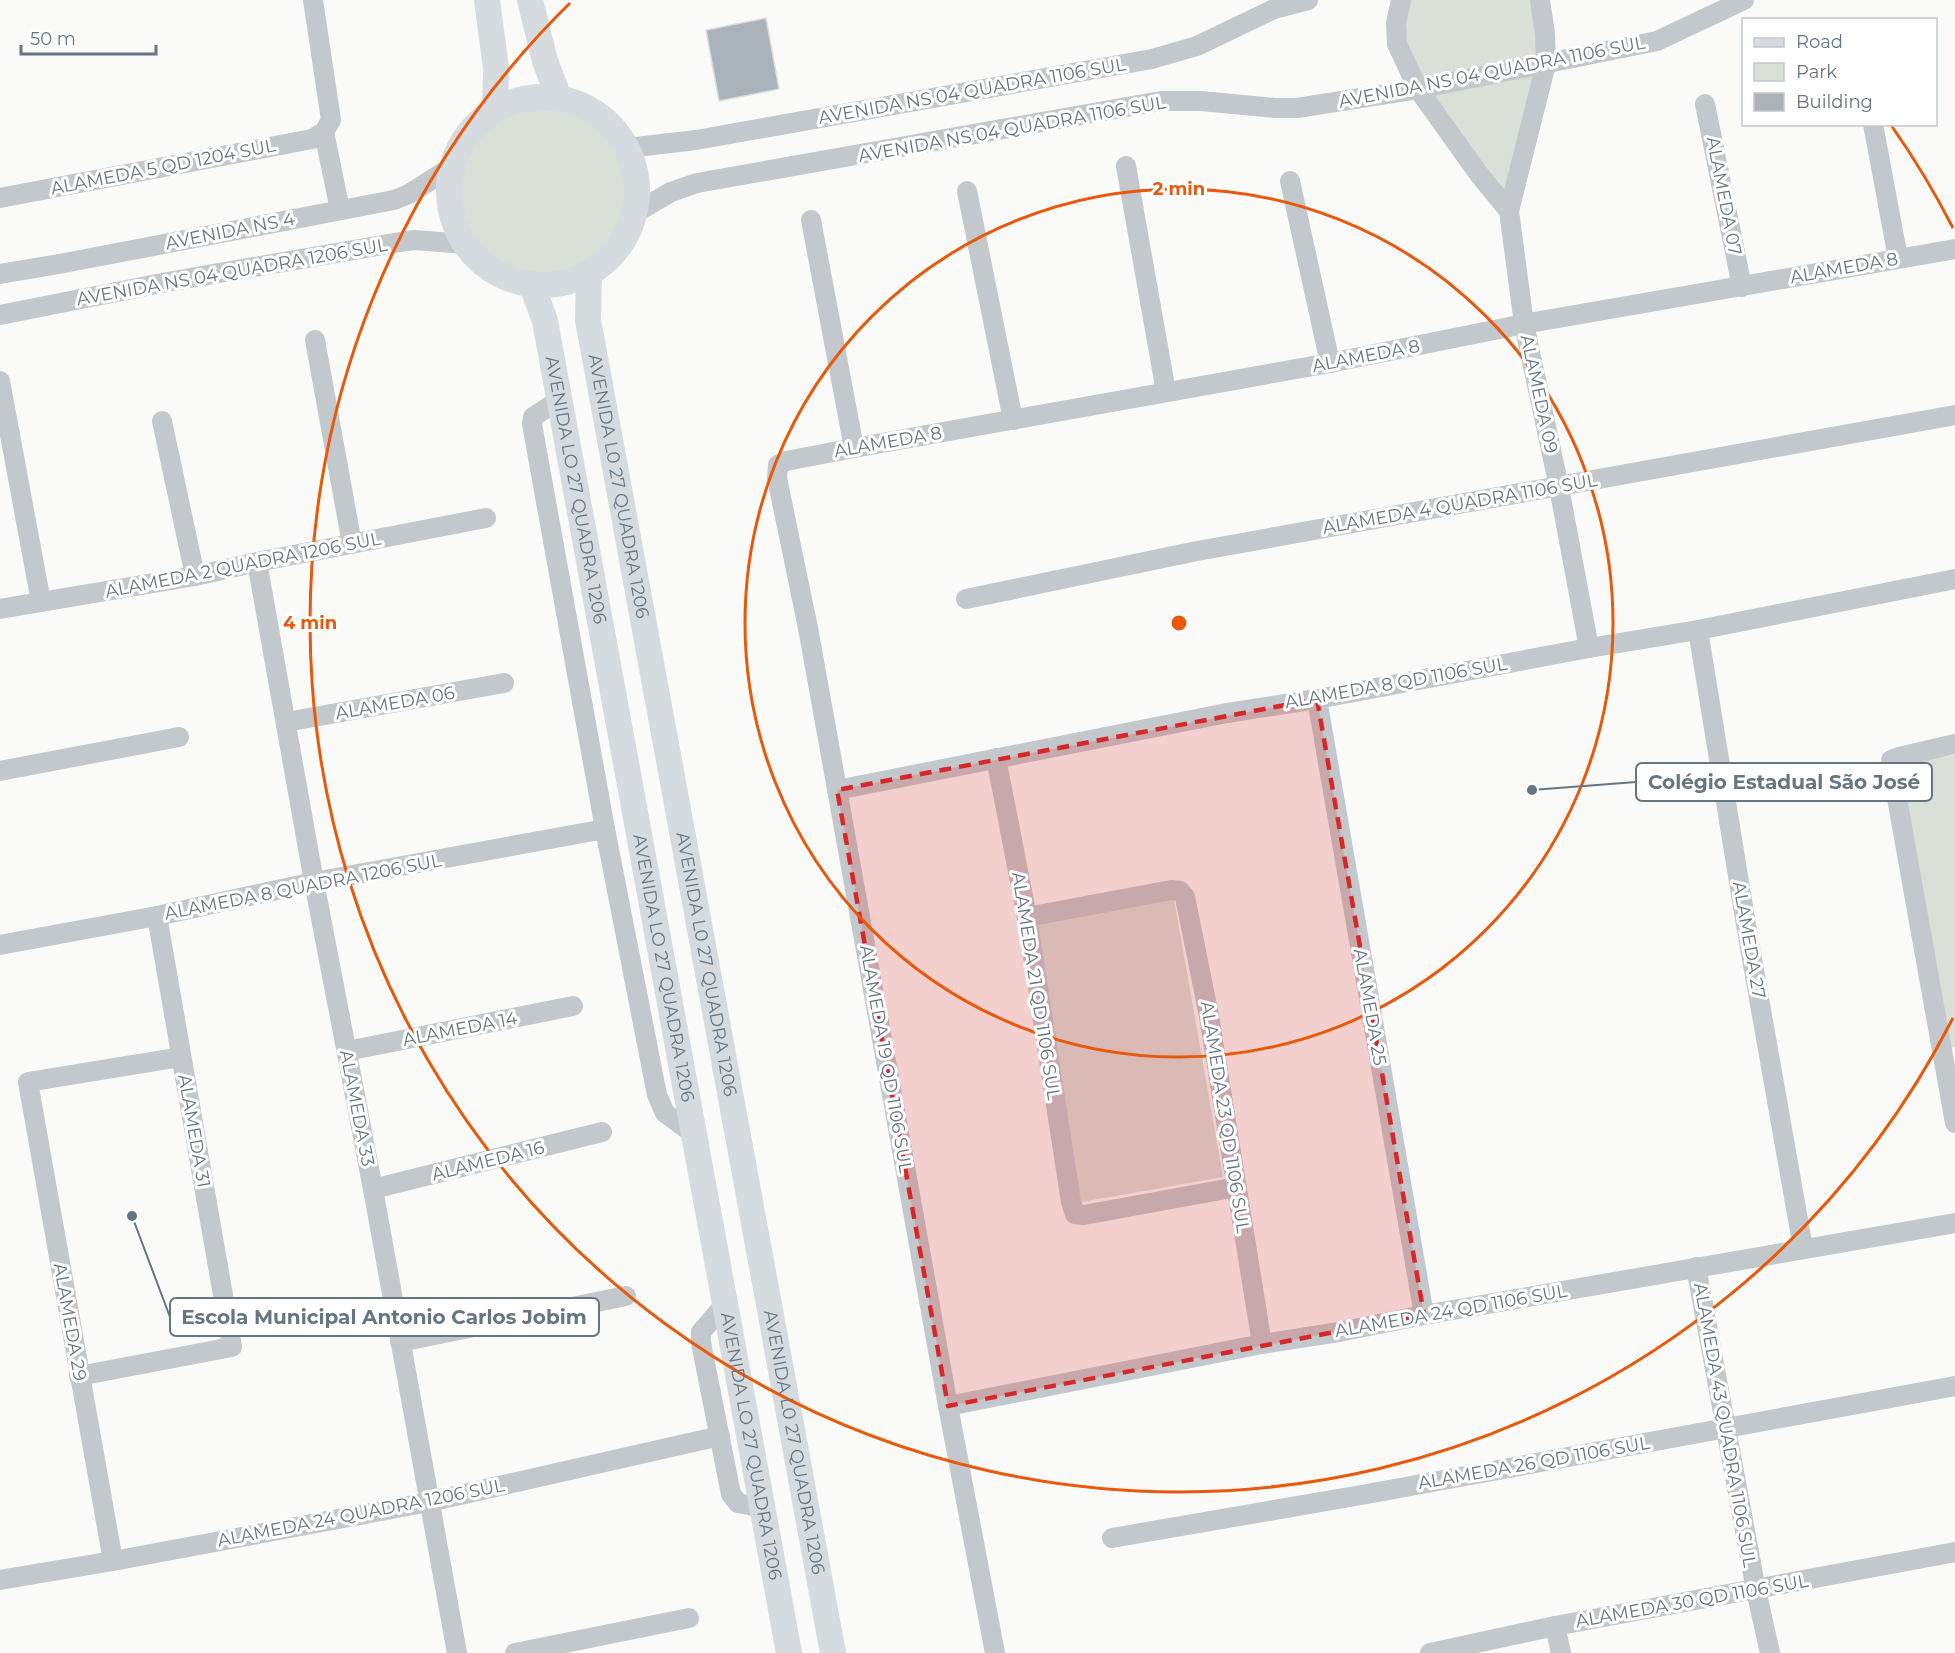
<svg xmlns="http://www.w3.org/2000/svg" width="1955" height="1653" font-family="Montserrat,sans-serif">
<rect width="100%" height="100%" fill="#fafaf8"/>
<g fill="#dadfd7">
<polygon points="1403,0 1539,0 1545,34 1509,211 1397,44"/>
<polygon points="559,98 627,148 635,213 605,262 532,285 466,244 451,207 453,166 495,110"/>
<polygon points="1955,755 1955,1047 1947,1048 1898,765"/>
<polygon points="1174,899 1223,1177 1081,1202 1033,923"/>
</g>
<polygon fill="#aab3b9" stroke="#dcdcda" stroke-width="1.5" points="766,18 779,89 719,101 706,30"/>
<g fill="none" stroke-linecap="round" stroke-linejoin="round">
<g stroke="#c3c8cc" stroke-width="20">
<polyline points="1401,0 1396,23 1397,44 1418,89 1478,173 1509,211"/>
<polyline points="1540,0 1545,34 1546,64 1509,211 1524,324 1559,487 1589,648"/>
<polyline points="1705,104 1742,287"/>
<polyline points="1873,124 1898,258"/>
<polyline points="324,132 340,210"/>
<polyline points="627,148 696,140 1152,59 1197,46 1274,9 1308,0"/>
<polyline points="1126,166 1166,392"/>
<polyline points="1290,181 1330,363"/>
<polyline points="967,191 1013,420"/>
<polyline points="0,198 312,139 324,132 331,120 313,0"/>
<polyline points="635,213 671,192 697,183 1161,101 1201,101 1275,108 1297,108 1418,89 1657,41 1744,0"/>
<polyline points="811,220 854,448"/>
<polyline points="0,274 59,264 394,200 409,194 453,166"/>
<polyline points="0,315 167,282 400,242 414,240 466,244"/>
<polyline points="315,340 352,544"/>
<polyline points="0,381 41,602"/>
<polyline points="559,400 533,417 532,424 605,829 657,1095 665,1113 695,1135"/>
<polyline points="162,421 195,576"/>
<polyline points="257,562 314,882 373,1189 457,1653"/>
<polyline points="966,599 1197,551 1955,415"/>
<polyline points="0,609 195,576 257,562 486,518"/>
<polyline points="1698,630 1745,919 1803,1248"/>
<polyline points="1317,699 1424,1315"/>
<polyline points="286,722 504,683"/>
<polyline points="1955,744 1899,757 1891,760 1891,765 1955,1123"/>
<polyline points="996,758 1027,917 1071,1202 1075,1214 1084,1215 1237,1187"/>
<polyline points="0,771 179,737"/>
<polyline points="837,790 1227,713 1317,699 1589,648 1698,630 1955,579"/>
<polyline points="1027,917 1171,890 1180,891 1185,897 1209,1016 1262,1344"/>
<polyline points="0,945 157,916 314,882 605,829"/>
<polyline points="347,1051 573,1006"/>
<polyline points="373,1189 602,1132"/>
<polyline points="1696,1267 1756,1590 1770,1653"/>
<polyline points="726,1303 701,1332 701,1343 731,1494 738,1503 764,1508"/>
<polyline points="400,1342 626,1296"/>
<polyline points="79,1376 232,1347 157,916"/>
<polyline points="948,1406 1262,1344 1339,1332 1424,1315 1955,1223"/>
<polyline points="1112,1538 1367,1494 1955,1386"/>
<polyline points="113,1561 28,1082 181,1057"/>
<polyline points="0,1580 113,1561 429,1502 720,1436"/>
<polyline points="1555,1626 1561,1653"/>
<polyline points="515,1653 689,1618"/>
<polyline points="995,1653 948,1406 808,628 777,478 778,465 786,461 854,448 1330,363 1524,324 1955,249"/>
<polyline points="1430,1653 1555,1626 1955,1552"/>
</g>
<g stroke="#d6dbdf" stroke-width="26">
<polyline points="487,0 496,68 495,110"/>
<polyline points="530,0 545,61 559,98"/>
<circle cx="543" cy="191" r="94"/>
<path id="s1" d="M589,273l-1,47 245,1333"/>
<path id="s2" d="M532,285l13,36 244,1332"/>
</g>
</g>
<path fill="#d62828" fill-opacity="0.2" stroke="#d62828" stroke-width="4.5" stroke-dasharray="12 8" stroke-linejoin="round" d="M1317,699l107,616 -476,91 -111,-616z"/>
<g fill="none" stroke="#e8590c" stroke-width="3">
<circle cx="1179" cy="623" r="434"/>
<path d="M1953 1018A869 869 0 1 1 570 3M1891 125A869 869 0 0 1 1953 228"/>
</g>
<g text-anchor="middle" stroke-width="6" stroke-linejoin="round" paint-order="stroke">
<g font-size="18" fill="#657683" stroke="#fff">
<text transform="translate(1492 72) rotate(-11)" y="6">AVENIDA NS 04 QUADRA 1106 SUL</text>
<text transform="translate(972 91) rotate(-10)" y="6">AVENIDA NS 04 QUADRA 1106 SUL</text>
<text transform="translate(1012 129) rotate(-10)" y="6">AVENIDA NS 04 QUADRA 1106 SUL</text>
<text transform="translate(163 167) rotate(-11)" y="6">ALAMEDA 5 QD 1204 SUL</text>
<text transform="translate(1724 196) rotate(79)" y="6">ALAMEDA 07</text>
<text transform="translate(230 231) rotate(-11)" y="6">AVENIDA NS 4</text>
<text transform="translate(1844 268) rotate(-10)" y="6">ALAMEDA 8</text>
<text transform="translate(232 272) rotate(-10)" y="6">AVENIDA NS 04 QUADRA 1206 SUL</text>
<text transform="translate(1366 356) rotate(-11)" y="6">ALAMEDA 8</text>
<text transform="translate(1539 394) rotate(78)" y="6">ALAMEDA 09</text>
<text transform="translate(888 442) rotate(-10)" y="6">ALAMEDA 8</text>
<text dy="6" stroke="none"><textPath href="#s1" startOffset="216">AVENIDA L0 27 QUADRA 1206</textPath></text>
<text dy="6" stroke="none"><textPath href="#s2" startOffset="210">AVENIDA LO 27 QUADRA 1206</textPath></text>
<text transform="translate(1460 504) rotate(-10)" y="6">ALAMEDA 4 QUADRA 1106 SUL</text>
<text transform="translate(243 565) rotate(-11)" y="6">ALAMEDA 2 QUADRA 1206 SUL</text>
<text transform="translate(1396 683) rotate(-10)" y="6">ALAMEDA 8 QD 1106 SUL</text>
<text transform="translate(395 703) rotate(-10)" y="6">ALAMEDA 06</text>
<text transform="translate(303 887) rotate(-11)" y="6">ALAMEDA 8 QUADRA 1206 SUL</text>
<text transform="translate(1749 940) rotate(80)" y="6">ALAMEDA 27</text>
<text dy="6" stroke="none"><textPath href="#s1" startOffset="702">AVENIDA L0 27 QUADRA 1206</textPath></text>
<text dy="6" stroke="none"><textPath href="#s2" startOffset="696">AVENIDA LO 27 QUADRA 1206</textPath></text>
<text transform="translate(1036 986) rotate(81)" y="6">ALAMEDA 21 QD 1106 SUL</text>
<text transform="translate(1370 1007) rotate(80)" y="6">ALAMEDA 25</text>
<text transform="translate(460 1029) rotate(-11)" y="6">ALAMEDA 14</text>
<text transform="translate(886 1059) rotate(80)" y="6">ALAMEDA 19 QD 1106 SUL</text>
<text transform="translate(357 1108) rotate(79)" y="6">ALAMEDA 33</text>
<text transform="translate(1225 1117) rotate(81)" y="6">ALAMEDA 23 QD 1106 SUL</text>
<text transform="translate(194 1131) rotate(80)" y="6">ALAMEDA 31</text>
<text transform="translate(488 1161) rotate(-14)" y="6">ALAMEDA 16</text>
<text transform="translate(1451 1311) rotate(-10)" y="6">ALAMEDA 24 QD 1106 SUL</text>
<text transform="translate(70 1322) rotate(80)" y="6">ALAMEDA 29</text>
<text transform="translate(1725 1425) rotate(80)" y="6">ALAMEDA 43 QUADRA 1106 SUL</text>
<text dy="6" stroke="none"><textPath href="#s1" startOffset="1188">AVENIDA L0 27 QUADRA 1206</textPath></text>
<text dy="6" stroke="none"><textPath href="#s2" startOffset="1182">AVENIDA LO 27 QUADRA 1206</textPath></text>
<text transform="translate(1534 1463) rotate(-10)" y="6">ALAMEDA 26 QD 1106 SUL</text>
<text transform="translate(361 1513) rotate(-11)" y="6">ALAMEDA 24 QUADRA 1206 SUL</text>
<text transform="translate(1692 1601) rotate(-10)" y="6">ALAMEDA 30 QD 1106 SUL</text>
</g>
</g>
<circle cx="1179" cy="623" r="9" fill="#e8590c" stroke="#fff" stroke-width="3"/>
<g font-size="18" text-anchor="middle" font-weight="bold" fill="#e8590c" stroke="#fff" stroke-width="6" stroke-linejoin="round" paint-order="stroke">
<text x="1179" y="195">2 min</text>
<text x="310" y="629">4 min</text>
</g>
<path fill="none" stroke="#657683" stroke-width="2" d="M1532 790L1636 782M132 1216L170 1317"/>
<g fill="#657683" stroke="#fff" stroke-width="2">
<circle cx="1532" cy="790" r="6"/>
<circle cx="132" cy="1216" r="6"/>
</g>
<g fill="#fff" stroke="#657683" stroke-width="2">
<rect x="1636" y="763" width="296" height="38" rx="6"/>
<rect x="170" y="1298" width="429" height="38" rx="6"/>
</g>
<g font-size="20" text-anchor="middle" font-weight="bold" fill="#657683">
<text x="1784" y="789">Colégio Estadual São José</text>
<text x="384" y="1324">Escola Municipal Antonio Carlos Jobim</text>
</g>
<rect x="1742" y="18" width="195" height="108" fill="#ffffff" stroke="#c1c8cd" stroke-width="1.5"/>
<rect x="1754" y="38" width="30" height="9" fill="#d6dbdf" stroke="#c1c8cd" stroke-width="1.5"/>
<text x="1796" y="48" font-size="18" fill="#657683">Road</text>
<rect x="1754" y="63" width="30" height="18" fill="#dadfd7" stroke="#c1c8cd" stroke-width="1.5"/>
<text x="1796" y="78" font-size="18" fill="#657683">Park</text>
<rect x="1754" y="93" width="30" height="18" fill="#aab3b9" stroke="#c1c8cd" stroke-width="1.5"/>
<text x="1796" y="108" font-size="18" fill="#657683">Building</text>
<path d="M21 45v9h135v-9" fill="none" stroke="#657683" stroke-width="3"/>
<text x="30" y="45" font-size="18" fill="#657683" stroke="#ffffff" stroke-width="4.5" paint-order="stroke">50 m</text>
</svg>
